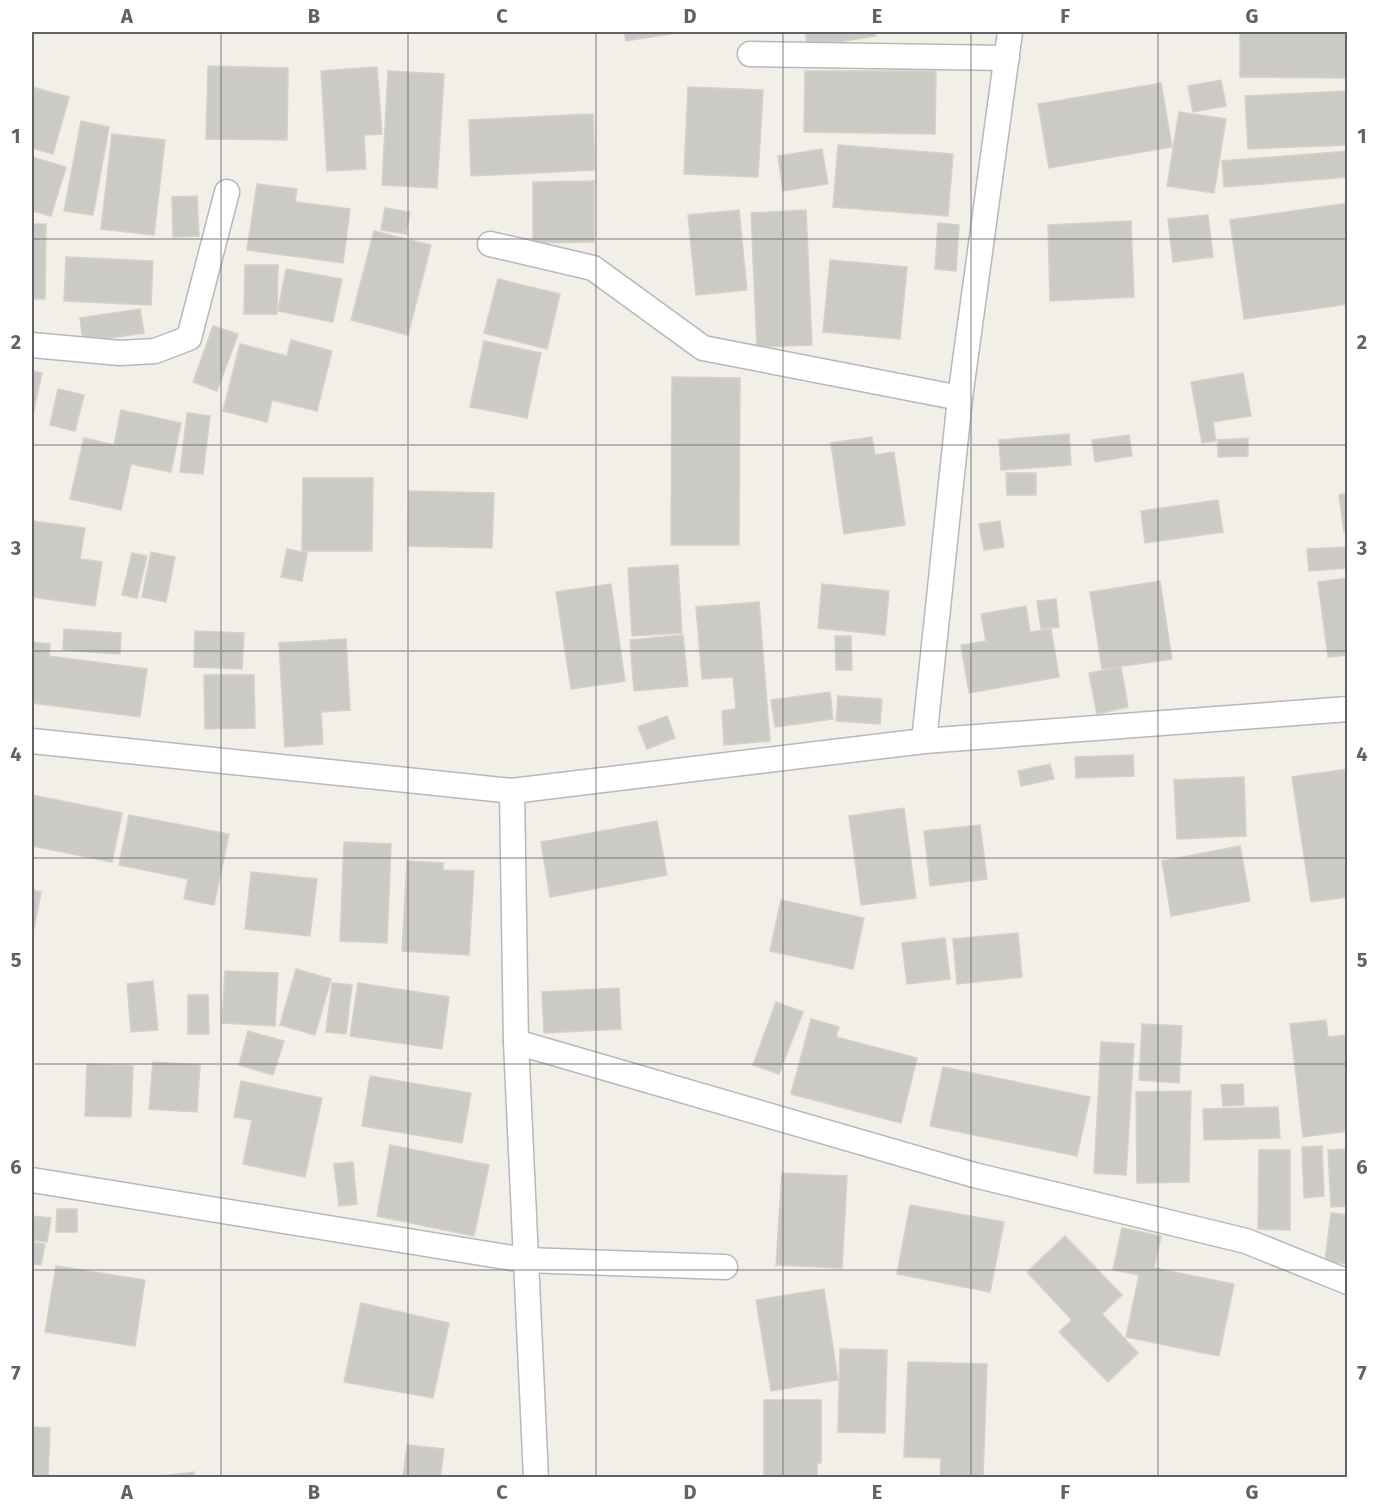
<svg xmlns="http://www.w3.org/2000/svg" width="1379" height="1509" font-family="'Fira Sans',sans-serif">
<rect width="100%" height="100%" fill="#f1efe8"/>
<g fill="#cccac5" stroke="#d6d1c6" stroke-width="1.5">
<polygon points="624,32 682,32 626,41"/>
<polygon points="805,32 875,32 876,36 808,47"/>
<polygon points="1240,32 1348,32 1348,78 1240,77"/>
<polygon points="208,66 288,68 287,140 206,139"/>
<polygon points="377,67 382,134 364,135 366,169 327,171 321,71"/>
<polygon points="388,71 444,74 437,188 382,185"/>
<polygon points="805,71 936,71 935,134 804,132"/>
<polygon points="1221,80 1226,106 1193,112 1188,86"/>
<polygon points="1161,83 1172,147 1049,168 1038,104"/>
<polygon points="32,87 69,97 53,154 32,148"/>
<polygon points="688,87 763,90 758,177 684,174"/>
<polygon points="1348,91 1348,145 1248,149 1245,96"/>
<polygon points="1179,112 1226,119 1214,193 1167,186"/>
<polygon points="593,114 595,170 471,176 469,120"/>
<polygon points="81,121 109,127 93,215 64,211"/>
<polygon points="112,134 165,140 154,235 101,229"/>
<polygon points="838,145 953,154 948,216 833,207"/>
<polygon points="822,149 828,184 783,191 778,156"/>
<polygon points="1348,151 1348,177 1224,187 1222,161"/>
<polygon points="32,157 66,167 51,216 32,211"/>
<polygon points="594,181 594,242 533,243 533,182"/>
<polygon points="257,184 297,189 295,202 350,209 343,263 247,250"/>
<polygon points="197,196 199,236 173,237 172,197"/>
<polygon points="1348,203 1348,304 1244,319 1230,220"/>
<polygon points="385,208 410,212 406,234 381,230"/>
<polygon points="739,210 747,290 696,295 688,215"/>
<polygon points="806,210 812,345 757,347 751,213"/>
<polygon points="1208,215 1213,257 1173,262 1168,219"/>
<polygon points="1131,221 1134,297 1050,301 1048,225"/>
<polygon points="938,223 959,225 956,271 935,269"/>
<polygon points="32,224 46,224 45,299 32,299"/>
<polygon points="374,231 431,245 408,335 351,320"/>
<polygon points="66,257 153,261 151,305 64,301"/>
<polygon points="830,260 907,267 900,339 823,332"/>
<polygon points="245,265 278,265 277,314 244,314"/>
<polygon points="286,269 342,279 333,322 278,311"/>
<polygon points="498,279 560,294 547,349 484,333"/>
<polygon points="140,309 144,333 83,342 80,318"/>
<polygon points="213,326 238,334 217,391 193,382"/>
<polygon points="291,340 332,351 317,411 272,400 267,422 223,411 240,344 287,356"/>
<polygon points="484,341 541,353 527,418 470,407"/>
<polygon points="32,371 42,373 32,419"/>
<polygon points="1243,373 1251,416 1213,422 1216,441 1202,443 1191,382"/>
<polygon points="672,377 740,378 739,545 671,545"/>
<polygon points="58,389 84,395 75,431 50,425"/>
<polygon points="121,410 181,423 171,472 131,464 121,510 70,499 84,438 114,445"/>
<polygon points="187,413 210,416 203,474 180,472"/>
<polygon points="1069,434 1071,465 1001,470 999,440"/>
<polygon points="1129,435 1132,456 1095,462 1092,440"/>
<polygon points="872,437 875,455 894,452 905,525 844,534 831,443"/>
<polygon points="1248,438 1248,456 1218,457 1218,440"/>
<polygon points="1006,473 1036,473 1036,495 1007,495"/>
<polygon points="303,478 373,478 372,551 302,551"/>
<polygon points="409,491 494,493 492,548 408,546"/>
<polygon points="1348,493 1348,531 1344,532 1339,495"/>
<polygon points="1218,500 1223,532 1145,543 1141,511"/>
<polygon points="32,521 85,528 80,559 102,562 95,606 32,597"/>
<polygon points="1000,521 1004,547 984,550 979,524"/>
<polygon points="1348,547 1348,568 1309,571 1307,549"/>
<polygon points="287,549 307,553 302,581 281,577"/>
<polygon points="151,552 175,557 166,602 142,597"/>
<polygon points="132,553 147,556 137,598 122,595"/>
<polygon points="678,565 682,633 632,636 628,568"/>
<polygon points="1348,578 1348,655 1328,657 1318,582"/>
<polygon points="1160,581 1172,659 1102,669 1090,592"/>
<polygon points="611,584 625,681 571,689 556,592"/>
<polygon points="822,584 889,591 885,635 818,628"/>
<polygon points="1056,599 1059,627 1041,629 1037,601"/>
<polygon points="759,602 770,741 724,745 722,711 736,709 733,677 702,679 696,607"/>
<polygon points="1026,606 1030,632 1051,629 1059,677 969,693 961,645 986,641 981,614"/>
<polygon points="64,629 121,633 120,654 63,650"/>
<polygon points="195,631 244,633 242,669 194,667"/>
<polygon points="683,635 688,686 634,691 630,640"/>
<polygon points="835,636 851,636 852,670 836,670"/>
<polygon points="346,639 350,710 321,712 323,744 285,747 279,643"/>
<polygon points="32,642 50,644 49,656 147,669 140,717 32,703"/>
<polygon points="1121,667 1128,707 1097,714 1089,673"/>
<polygon points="204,675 254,675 255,728 205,729"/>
<polygon points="830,692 833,719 775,727 771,700"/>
<polygon points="838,696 882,699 880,724 836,721"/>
<polygon points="667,716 675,738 647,749 638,727"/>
<polygon points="1133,755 1134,776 1076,778 1075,757"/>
<polygon points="1050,764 1054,779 1021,786 1018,771"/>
<polygon points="1348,769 1348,897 1311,902 1292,777"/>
<polygon points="1244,777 1246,836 1177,839 1174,780"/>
<polygon points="32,795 122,813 112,862 32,846"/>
<polygon points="904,808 916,898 861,905 849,816"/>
<polygon points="129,815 229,834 214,905 184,899 188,879 119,865"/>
<polygon points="657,821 667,875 550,897 541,842"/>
<polygon points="980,825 987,879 930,886 924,831"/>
<polygon points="344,842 391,844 387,943 340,941"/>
<polygon points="1240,846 1250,901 1171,916 1162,861"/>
<polygon points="407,861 443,863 443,870 474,871 469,955 402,951"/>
<polygon points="251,872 317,879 310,936 245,929"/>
<polygon points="32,890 41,892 34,929 32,929"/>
<polygon points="781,900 864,918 853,969 770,951"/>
<polygon points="1018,933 1022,977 957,984 953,939"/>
<polygon points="945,938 950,979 907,984 902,943"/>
<polygon points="296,969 331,979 315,1035 280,1025"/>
<polygon points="225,971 278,973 275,1026 222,1023"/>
<polygon points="153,981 158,1030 131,1032 127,984"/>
<polygon points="332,983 352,985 346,1034 326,1032"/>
<polygon points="358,983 449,997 442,1049 350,1036"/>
<polygon points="619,988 621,1029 544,1033 542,992"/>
<polygon points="188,995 208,995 209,1034 188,1034"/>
<polygon points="776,1002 803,1012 779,1074 753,1065"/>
<polygon points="811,1019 839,1027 836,1037 917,1058 901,1123 791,1094"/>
<polygon points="1326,1020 1328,1037 1348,1035 1348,1131 1303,1137 1290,1024"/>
<polygon points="1142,1024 1182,1026 1179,1083 1139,1080"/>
<polygon points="248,1031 284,1041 273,1075 239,1065"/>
<polygon points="1101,1042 1134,1044 1126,1175 1094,1173"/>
<polygon points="153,1062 200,1065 197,1112 149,1109"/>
<polygon points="87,1064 133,1066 131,1117 85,1116"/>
<polygon points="943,1067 1090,1097 1077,1156 930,1126"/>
<polygon points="370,1076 471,1093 462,1143 362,1126"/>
<polygon points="241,1081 322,1098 305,1177 243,1164 252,1120 234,1117"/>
<polygon points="1243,1084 1244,1105 1223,1106 1221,1085"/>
<polygon points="1191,1091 1189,1182 1137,1183 1136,1092"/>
<polygon points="1278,1107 1280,1138 1204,1140 1203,1109"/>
<polygon points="390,1145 489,1165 474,1236 377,1216"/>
<polygon points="1322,1146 1324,1196 1304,1198 1302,1147"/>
<polygon points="1348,1149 1348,1206 1331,1207 1328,1150"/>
<polygon points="1259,1150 1290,1150 1290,1230 1258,1229"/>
<polygon points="353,1162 357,1204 339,1206 334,1164"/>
<polygon points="782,1173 847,1176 842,1268 776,1265"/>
<polygon points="910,1205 1004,1222 990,1292 897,1274"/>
<polygon points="57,1209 77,1209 77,1232 56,1232"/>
<polygon points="1331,1213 1348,1215 1348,1264 1325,1261"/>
<polygon points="32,1216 51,1218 47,1242 32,1240"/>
<polygon points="1122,1228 1161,1236 1154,1268 1234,1284 1219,1356 1126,1337 1139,1275 1113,1270"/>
<polygon points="1065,1236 1122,1295 1102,1314 1138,1353 1108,1382 1059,1332 1072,1320 1027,1272"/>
<polygon points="32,1242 45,1244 41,1265 32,1264"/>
<polygon points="56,1266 145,1280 135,1346 45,1332"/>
<polygon points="824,1289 838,1380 771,1391 756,1300"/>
<polygon points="361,1303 449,1323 433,1398 344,1382"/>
<polygon points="840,1349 887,1350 885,1433 838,1432"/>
<polygon points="908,1362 987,1364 983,1478 940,1478 941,1458 904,1457"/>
<polygon points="764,1400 821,1400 821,1463 817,1463 817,1478 764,1478"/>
<polygon points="32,1427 50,1428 48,1478 32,1478"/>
<polygon points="407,1445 444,1449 440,1478 403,1478"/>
<polygon points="194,1472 195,1478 163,1478 162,1476"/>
</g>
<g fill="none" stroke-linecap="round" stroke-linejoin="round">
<g stroke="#b5b8bc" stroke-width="27">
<g id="minor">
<polyline points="750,54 1007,58"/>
<polyline points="490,244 593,268 703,348 960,398"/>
<polyline points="32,345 120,353 155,351 189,338 227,192"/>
<polyline points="32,741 512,791 924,741 1348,709"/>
<polyline points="924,741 960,398 1010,32"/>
<polyline points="512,791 516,1042 536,1478"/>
<polyline points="516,1042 974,1175 1246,1241 1348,1282"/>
<polyline points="32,1180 525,1260 725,1267"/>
</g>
</g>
<use href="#minor" stroke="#fff" stroke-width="24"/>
</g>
<path fill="none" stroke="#5f6368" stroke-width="1.5" stroke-opacity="0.55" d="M221,32v1446M408,32v1446M596,32v1446M783,32v1446M971,32v1446M1158,32v1446M32,239h1316M32,445h1316M32,651h1316M32,858h1316M32,1064h1316M32,1270h1316"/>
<rect width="1379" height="1509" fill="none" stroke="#ffffff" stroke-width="66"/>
<rect x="33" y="33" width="1313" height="1443" fill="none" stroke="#5f6368" stroke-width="2"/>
<g font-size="20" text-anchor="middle" font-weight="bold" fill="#5f6368">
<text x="127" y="23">A</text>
<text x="314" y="23">B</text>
<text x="502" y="23">C</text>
<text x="690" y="23">D</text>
<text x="877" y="23">E</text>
<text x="1065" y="23">F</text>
<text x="1252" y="23">G</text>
<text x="16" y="143">1</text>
<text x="1362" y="143">1</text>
<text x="16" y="349">2</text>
<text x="1362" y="349">2</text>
<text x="16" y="555">3</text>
<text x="1362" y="555">3</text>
<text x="16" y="761">4</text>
<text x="1362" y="761">4</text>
<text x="16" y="967">5</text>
<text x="1362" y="967">5</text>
<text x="16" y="1174">6</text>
<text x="1362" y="1174">6</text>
<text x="16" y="1380">7</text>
<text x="1362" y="1380">7</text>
<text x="127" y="1499">A</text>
<text x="314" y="1499">B</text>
<text x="502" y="1499">C</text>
<text x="690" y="1499">D</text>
<text x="877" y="1499">E</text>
<text x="1065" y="1499">F</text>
<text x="1252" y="1499">G</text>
</g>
</svg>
